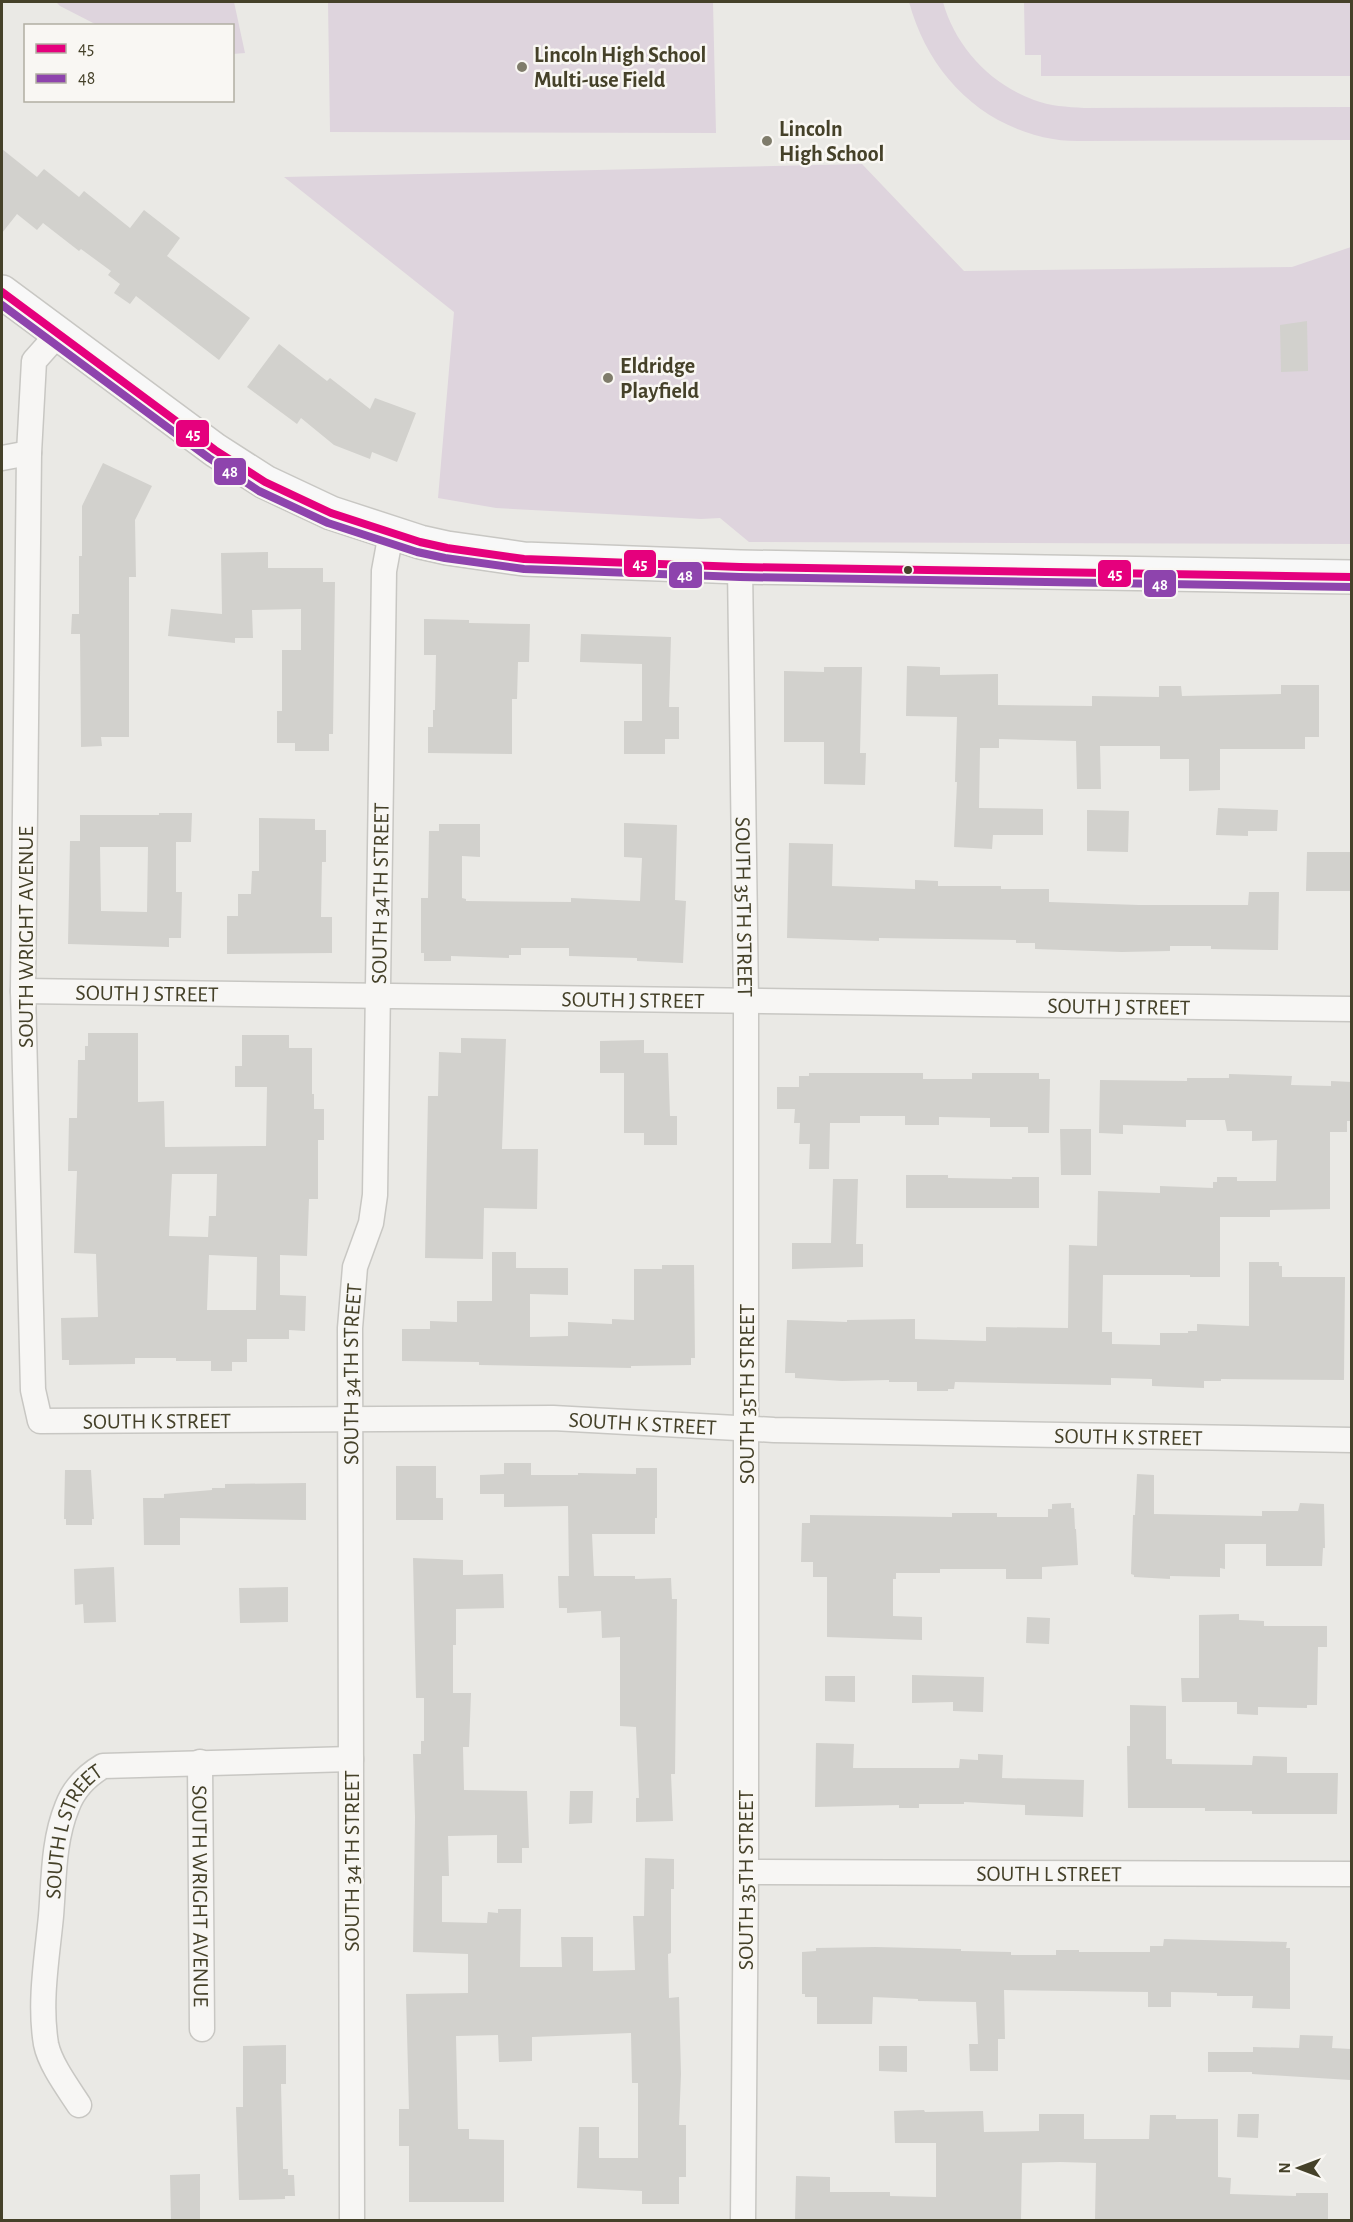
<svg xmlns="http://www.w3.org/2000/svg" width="1353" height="2222" font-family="'Alegreya Sans',sans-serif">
<rect width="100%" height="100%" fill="#eae9e5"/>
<g fill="#ded4dd">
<polygon points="56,2 234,2 245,53 233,54 232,26 97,25 60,6"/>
<polygon points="328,2 713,2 716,133 330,132"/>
<path d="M909,2h34c12,44 47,82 91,98 16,6 33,7 50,8l267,-1v33l-266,1c-11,0 -22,0 -32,-2 -74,-13 -125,-67 -144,-137z"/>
<polygon points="1024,2 1351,2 1351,76 1041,76 1041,55 1025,55"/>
<polygon points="862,164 964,271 1292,267 1351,247 1351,544 749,542 720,518 701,519 496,508 438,498 454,312 284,177"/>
</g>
<g fill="#d2d1cd" fill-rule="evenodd">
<polygon points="2,149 37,177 44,169 79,197 84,191 130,228 144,210 180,238 167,256 250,318 219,360 136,296 130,304 114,293 120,284 108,275 111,271 81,249 79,251 43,223 37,230 17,214 2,233"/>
<polygon points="1307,321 1308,371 1281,372 1280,325"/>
<polygon points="279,344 327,381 330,378 370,409 375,398 416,413 397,462 372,452 370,459 334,445 301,418 297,424 247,387"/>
<polygon points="103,463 152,486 135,520 136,577 129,577 129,737 101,737 102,746 81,747 80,634 71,634 72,614 79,614 79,556 82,556 82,506"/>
<polygon points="268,552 268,568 323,568 323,582 335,582 333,734 329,734 329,751 295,751 295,743 277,743 277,711 282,711 282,650 301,650 301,609 252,610 253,638 235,638 235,643 168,636 171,609 222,614 221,553"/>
<polygon points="424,619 469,620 469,623 530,624 529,662 518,662 517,699 512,699 512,754 428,753 428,727 433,727 433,710 435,710 436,655 424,655"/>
<polygon points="581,634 671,637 669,707 679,707 679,739 665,739 665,754 624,754 624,721 642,721 642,664 580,662"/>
<polygon points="907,666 940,667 940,675 998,674 998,705 1092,706 1092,696 1159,697 1159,686 1181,686 1182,696 1281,694 1281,685 1319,685 1319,737 1305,737 1305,749 1220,749 1220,790 1189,791 1189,759 1160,759 1160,746 1100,746 1101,789 1077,789 1076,741 999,739 999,748 980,748 979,808 1043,809 1043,835 993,835 992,849 954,847 957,782 955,782 957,717 906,716"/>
<polygon points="824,667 862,667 860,753 866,753 865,785 824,784 824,742 784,742 784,671 824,672"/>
<polygon points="1218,808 1278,810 1277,831 1248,831 1248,836 1216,835"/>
<polygon points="1087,810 1129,811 1128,852 1087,851"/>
<path d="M159,813h33l-1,29h-15v50h6l-1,46h-12v9l-101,-3 2,-103h10v-26h79zM100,847h48l-1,65 -46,-1z"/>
<polygon points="259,818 315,819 315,830 326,830 326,862 322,862 321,917 332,917 332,953 227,954 227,916 238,916 238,894 251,894 252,871 259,871"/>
<polygon points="624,823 677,825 675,900 686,901 683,963 637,961 637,958 569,956 569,948 521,948 521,955 509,955 509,958 451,956 451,961 424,961 424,953 421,953 421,898 428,898 429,831 439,831 439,824 480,824 480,857 462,856 462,898 466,899 466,901 571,902 571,898 640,901 642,858 624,857"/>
<polygon points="789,843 833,844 832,886 915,889 915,880 938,881 938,886 1001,886 1001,889 1049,889 1049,902 1139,905 1248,905 1249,892 1279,892 1278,950 1211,949 1211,946 1170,946 1170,951 1122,952 1035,949 1035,943 1016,943 1016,940 879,938 879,941 787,938"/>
<polygon points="1307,852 1352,852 1352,891 1306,891"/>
<path d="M88,1033h50v69l26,-1 1,46 101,-1 1,-59h-32v-21h7v-31h47v13h23v46h2v15h10v31h-6v59h-9l-2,57 -27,-1v40l26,1 -1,35 -16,-1v9h-42v23h-15v9h-21v-10h-35v-3h-41v6l-66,1v-5h-7l-1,-42 37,-1 -2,-63 -22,-1 3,-82h-9l1,-53h8l1,-58h7v-14h3zM172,1174h45l-1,42h-7l-1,21 -39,-1zM209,1255l48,2 -1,53h-49z"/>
<polygon points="461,1038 506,1039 502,1149 538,1149 537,1209 484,1208 483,1259 425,1258 428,1096 438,1096 439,1052 461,1053"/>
<polygon points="644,1040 644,1053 668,1053 670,1116 677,1116 677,1145 644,1145 644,1133 624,1133 624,1073 600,1073 600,1041"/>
<polygon points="809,1073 923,1073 923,1079 972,1079 972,1073 1039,1073 1039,1079 1050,1079 1049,1133 1028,1133 1028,1127 990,1127 990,1118 939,1117 939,1125 905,1125 905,1116 860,1116 860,1123 830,1123 829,1169 809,1169 810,1144 799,1144 800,1123 794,1123 795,1109 777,1109 777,1087 799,1087 799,1076 809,1076"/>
<polygon points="1229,1074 1292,1076 1291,1085 1331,1086 1331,1081 1352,1082 1352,1121 1347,1121 1347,1132 1330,1132 1330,1209 1270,1210 1270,1217 1220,1217 1220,1277 1190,1277 1190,1275 1103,1275 1102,1332 1112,1332 1112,1344 1160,1345 1160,1333 1188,1333 1188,1331 1197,1331 1197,1324 1249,1326 1249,1262 1279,1262 1279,1266 1282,1266 1282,1277 1345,1277 1344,1380 1221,1379 1221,1381 1204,1381 1204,1388 1152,1386 1152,1379 1111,1378 1111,1385 955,1382 954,1389 948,1389 948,1391 917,1391 917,1382 889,1382 889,1380 842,1381 795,1378 795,1373 785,1373 787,1320 847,1322 847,1320 915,1319 915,1339 986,1341 986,1327 1068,1328 1069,1245 1097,1246 1098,1191 1160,1193 1160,1186 1213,1188 1213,1182 1217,1182 1217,1177 1237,1177 1237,1181 1276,1181 1277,1140 1252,1141 1252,1131 1227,1131 1225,1120 1186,1120 1186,1127 1123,1125 1123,1134 1099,1133 1100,1080 1187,1081 1187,1078 1229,1078"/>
<polygon points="1060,1129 1091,1129 1091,1175 1061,1175"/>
<polygon points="906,1175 948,1175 948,1178 1012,1179 1012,1177 1039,1177 1039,1208 906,1208"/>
<polygon points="833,1179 858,1179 856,1244 863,1244 863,1267 792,1269 792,1243 831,1243"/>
<polygon points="492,1252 516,1252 516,1268 568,1268 568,1295 530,1294 530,1337 568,1336 568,1322 612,1324 612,1319 634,1320 634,1269 662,1269 662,1265 694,1265 695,1358 691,1358 691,1365 631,1366 631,1368 479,1365 479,1362 402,1361 402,1329 430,1329 430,1321 457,1322 457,1301 492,1301"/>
<polygon points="504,1463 531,1463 531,1475 578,1475 578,1473 636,1474 636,1468 657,1468 657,1518 655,1518 655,1534 592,1534 594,1576 635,1576 635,1579 671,1578 672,1599 677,1599 675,1774 671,1774 673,1821 636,1822 636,1798 639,1798 636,1727 620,1726 620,1637 602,1638 601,1611 567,1613 567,1608 559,1608 558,1576 569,1576 568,1506 504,1507 504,1494 480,1494 480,1475 504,1474"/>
<polygon points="396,1466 436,1466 436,1498 443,1498 443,1520 396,1520"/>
<polygon points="65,1470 91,1470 94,1519 92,1519 92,1525 66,1525 66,1519 64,1519"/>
<polygon points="1137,1474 1154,1475 1154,1514 1262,1516 1262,1511 1298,1511 1300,1503 1324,1504 1325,1548 1323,1548 1322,1566 1266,1566 1266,1544 1225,1544 1225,1569 1220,1568 1220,1577 1170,1576 1170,1579 1134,1577 1134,1575 1131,1574 1133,1515 1135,1515"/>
<polygon points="306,1483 306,1520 180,1518 180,1545 144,1545 143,1498 164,1498 164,1494 212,1490 212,1488 225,1488 225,1484"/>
<polygon points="1071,1503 1071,1508 1074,1508 1075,1529 1076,1529 1078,1565 1042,1567 1042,1579 1006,1579 1006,1569 940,1569 940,1573 896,1573 896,1579 893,1579 893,1616 922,1617 922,1640 827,1637 827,1577 813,1577 813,1562 801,1562 802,1523 810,1523 810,1515 952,1517 952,1513 997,1513 997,1517 1048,1517 1048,1509 1052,1509 1052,1504"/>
<polygon points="413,1558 463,1560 463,1575 503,1574 504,1608 456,1609 456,1645 453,1645 453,1693 471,1693 469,1747 463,1747 464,1790 527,1791 529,1848 522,1848 522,1863 497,1863 497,1835 448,1836 449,1876 442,1876 442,1922 487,1923 488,1912 498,1913 498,1909 521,1909 520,1967 562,1967 561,1937 593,1937 593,1971 635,1970 633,1916 644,1916 645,1858 674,1859 674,1889 671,1889 671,1953 668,1954 669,1998 679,1997 681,2074 679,2125 686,2125 686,2177 679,2177 679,2204 642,2204 642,2191 577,2188 579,2127 599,2127 599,2158 638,2158 638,2083 632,2083 631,2033 532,2037 532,2061 499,2062 498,2035 456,2036 458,2129 469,2129 469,2139 504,2140 504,2202 409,2202 409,2146 399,2146 399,2109 409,2109 406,1994 468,1993 468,1954 413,1952 415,1817 413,1754 421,1754 421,1741 424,1741 424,1698 416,1698"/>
<polygon points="114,1567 116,1622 84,1623 83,1604 75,1605 74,1569"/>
<polygon points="288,1587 288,1622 240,1623 239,1588"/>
<polygon points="1239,1614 1239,1620 1264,1621 1264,1626 1327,1626 1327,1647 1318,1647 1317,1705 1307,1705 1307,1708 1258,1707 1258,1715 1237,1714 1237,1702 1182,1702 1181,1678 1199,1678 1199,1615"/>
<polygon points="1027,1617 1050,1618 1049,1644 1026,1643"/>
<polygon points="912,1675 984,1677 983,1712 953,1711 953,1702 912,1703"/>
<polygon points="825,1676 855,1676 855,1702 825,1701"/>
<polygon points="1130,1705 1166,1706 1166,1759 1172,1759 1172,1764 1252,1765 1253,1756 1287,1757 1287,1773 1338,1773 1337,1814 1252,1814 1252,1811 1205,1811 1205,1808 1128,1808 1127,1746 1130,1746"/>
<polygon points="816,1743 854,1744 853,1768 959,1768 960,1759 978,1760 978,1754 1003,1755 1002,1778 1084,1780 1083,1817 1025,1815 1025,1805 964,1802 964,1804 919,1804 919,1808 899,1808 899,1805 815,1807"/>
<polygon points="570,1791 593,1791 592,1823 569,1824"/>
<polygon points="1164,1939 1287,1942 1286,1948 1290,1948 1290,2009 1252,2008 1253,1996 1217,1996 1217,1993 1171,1992 1171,2007 1148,2007 1148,1992 1004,1990 1005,2039 998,2039 998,2071 970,2071 969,2044 978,2044 976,2002 918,2001 918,1999 873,1997 872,2024 817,2024 817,1997 805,1997 805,1994 802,1994 802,1952 816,1951 816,1948 875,1947 961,1949 961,1951 1011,1952 1011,1955 1056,1955 1056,1950 1079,1950 1079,1952 1150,1952 1150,1946 1163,1946"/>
<polygon points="1300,2035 1333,2036 1332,2048 1351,2049 1350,2080 1252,2074 1252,2072 1208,2072 1208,2052 1253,2052 1253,2047 1299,2048"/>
<polygon points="286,2045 286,2084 281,2084 283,2169 288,2169 288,2175 294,2175 295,2196 285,2196 285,2199 239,2200 236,2107 243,2107 243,2046"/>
<polygon points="879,2046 907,2046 907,2072 879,2071"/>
<polygon points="924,2110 925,2112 983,2111 984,2132 1039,2131 1039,2114 1084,2114 1084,2139 1149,2139 1150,2115 1176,2115 1176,2119 1218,2119 1218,2177 1231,2178 1230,2194 1296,2196 1296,2193 1328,2193 1328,2220 1095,2220 1096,2163 1060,2162 1022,2163 1021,2220 795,2220 796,2176 830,2177 830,2192 890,2192 890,2196 936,2197 936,2143 895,2143 894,2111"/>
<polygon points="1238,2114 1259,2114 1258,2138 1237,2137"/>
<polygon points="200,2174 200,2220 171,2220 170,2175"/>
</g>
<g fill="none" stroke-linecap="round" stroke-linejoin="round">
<g stroke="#c8c7c3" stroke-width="27">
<g id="minor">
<path id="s1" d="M58,334l-24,27 -5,92 -6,538 10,399 7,31 513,-3 221,12 578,10"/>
<polyline points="2,458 29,453"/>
<path id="s2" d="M740,567l6,434v871l-3,348"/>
<path id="s3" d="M23,991l1329,18"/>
<path id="s4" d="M200,1762l2,267"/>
<path id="s5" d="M746,1872l606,2"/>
<path id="s6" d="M79,2105c-11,-17 -29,-41 -33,-61 -7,-42 1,-86 5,-128 3,-36 2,-75 16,-109 7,-19 19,-31 36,-41l248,-7"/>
<path id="s7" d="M352,2220l-2,-892 5,-61 16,-44 4,-28 9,-624 7,-38"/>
</g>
</g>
<g stroke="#c8c7c3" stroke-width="36">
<polyline id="secondary" points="2,292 215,450 265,482 331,513 420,542 447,548 524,559 740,567 1352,577"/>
</g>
<use href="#minor" stroke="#f7f6f4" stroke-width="24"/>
<use href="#secondary" stroke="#f8f8f8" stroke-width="33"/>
<g stroke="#f9f7f3" stroke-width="12">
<polyline id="bus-1" points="2,292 215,450 265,482 331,513 420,542 447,548 524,559 740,567 1352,577"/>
</g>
<g stroke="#f9f7f3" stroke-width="12">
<polyline id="bus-2" points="2,305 209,458 259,491 328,523 417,552 445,558 524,569 740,577 1352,587"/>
</g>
<use href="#bus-1" stroke="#e5007d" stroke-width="8"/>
<use href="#bus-2" stroke="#8e44ad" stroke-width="8"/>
</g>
<g fill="#7f7c6b" stroke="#f9f7f3" stroke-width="2">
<circle cx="522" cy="67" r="6"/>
<circle cx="767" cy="141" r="6"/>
<circle cx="608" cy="378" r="6"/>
</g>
<circle fill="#454129" stroke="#f9f7f3" stroke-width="2" cx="908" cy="570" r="5"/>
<g text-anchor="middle" stroke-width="5" stroke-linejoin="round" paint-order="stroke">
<g font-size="22" font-weight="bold" fill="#454129" stroke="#f9f7f3" text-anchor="start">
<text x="534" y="62">Lincoln High School<tspan x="534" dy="25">Multi-use Field</tspan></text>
<text x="779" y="136">Lincoln<tspan x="779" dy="25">High School</tspan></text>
<text x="620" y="373">Eldridge<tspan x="620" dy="25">Playfield</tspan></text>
</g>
<g font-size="22" fill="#454129" stroke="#f9f7f3">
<text dy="8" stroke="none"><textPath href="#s7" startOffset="1330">SOUTH 34TH STREET</textPath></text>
<text dy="8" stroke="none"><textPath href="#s2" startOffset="340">SOUTH 35TH STREET</textPath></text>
<text transform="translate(25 937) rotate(-90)" y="8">SOUTH WRIGHT AVENUE</text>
<text dy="8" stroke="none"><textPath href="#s3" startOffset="124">SOUTH J STREET</textPath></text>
<text dy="8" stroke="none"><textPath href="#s3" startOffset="610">SOUTH J STREET</textPath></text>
<text dy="8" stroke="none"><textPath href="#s3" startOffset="1096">SOUTH J STREET</textPath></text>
<text dy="8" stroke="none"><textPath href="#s7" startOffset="846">SOUTH 34TH STREET</textPath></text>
<text transform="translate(746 1394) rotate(-90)" y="8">SOUTH 35TH STREET</text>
<text dy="8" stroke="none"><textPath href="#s1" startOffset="1214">SOUTH K STREET</textPath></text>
<text dy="8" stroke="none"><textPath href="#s1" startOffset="1700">SOUTH K STREET</textPath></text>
<text dy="8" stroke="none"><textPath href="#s1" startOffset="2186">SOUTH K STREET</textPath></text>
<text dy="8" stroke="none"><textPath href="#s6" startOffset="288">SOUTH L STREET</textPath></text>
<text transform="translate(351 1861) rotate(-90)" y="8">SOUTH 34TH STREET</text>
<text dy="8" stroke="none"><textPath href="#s5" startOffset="303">SOUTH L STREET</textPath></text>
<text transform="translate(745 1880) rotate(-90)" y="8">SOUTH 35TH STREET</text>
<text dy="8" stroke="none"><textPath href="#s4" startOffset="134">SOUTH WRIGHT AVENUE</textPath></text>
</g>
</g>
<g stroke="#f9f7f3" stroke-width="2">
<rect x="175" y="419" width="35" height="29" rx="6" fill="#e5007d"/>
<rect x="213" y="457" width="34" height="29" rx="6" fill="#8e44ad"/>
<rect x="623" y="549" width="34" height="29" rx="6" fill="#e5007d"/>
<rect x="1097" y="559" width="35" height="29" rx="6" fill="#e5007d"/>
<rect x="668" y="561" width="35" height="28" rx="6" fill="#8e44ad"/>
<rect x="1143" y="569" width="34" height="29" rx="6" fill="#8e44ad"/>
</g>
<g font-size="16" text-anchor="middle" font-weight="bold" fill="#fff">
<text x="193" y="439">45</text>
<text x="230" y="477">48</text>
<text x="640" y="569">45</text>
<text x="1115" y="579">45</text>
<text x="685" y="581">48</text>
<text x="1160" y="590">48</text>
</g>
<rect width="1353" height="2222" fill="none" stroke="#454129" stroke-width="6"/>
<rect x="24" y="24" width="210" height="78" fill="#f9f7f3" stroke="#b1aea2" stroke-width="1.5"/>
<rect x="36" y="44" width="30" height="9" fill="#e5007d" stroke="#b1aea2" stroke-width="1.5"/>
<text x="78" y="54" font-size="18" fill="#454129">45</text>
<rect x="36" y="74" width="30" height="9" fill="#8e44ad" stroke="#b1aea2" stroke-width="1.5"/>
<text x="78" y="84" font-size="18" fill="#454129">48</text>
<g transform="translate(1299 2168) rotate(270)" stroke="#f9f7f3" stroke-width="4.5" paint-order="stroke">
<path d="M0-4.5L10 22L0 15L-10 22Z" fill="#454129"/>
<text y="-9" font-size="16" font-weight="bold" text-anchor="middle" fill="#454129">N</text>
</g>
</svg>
